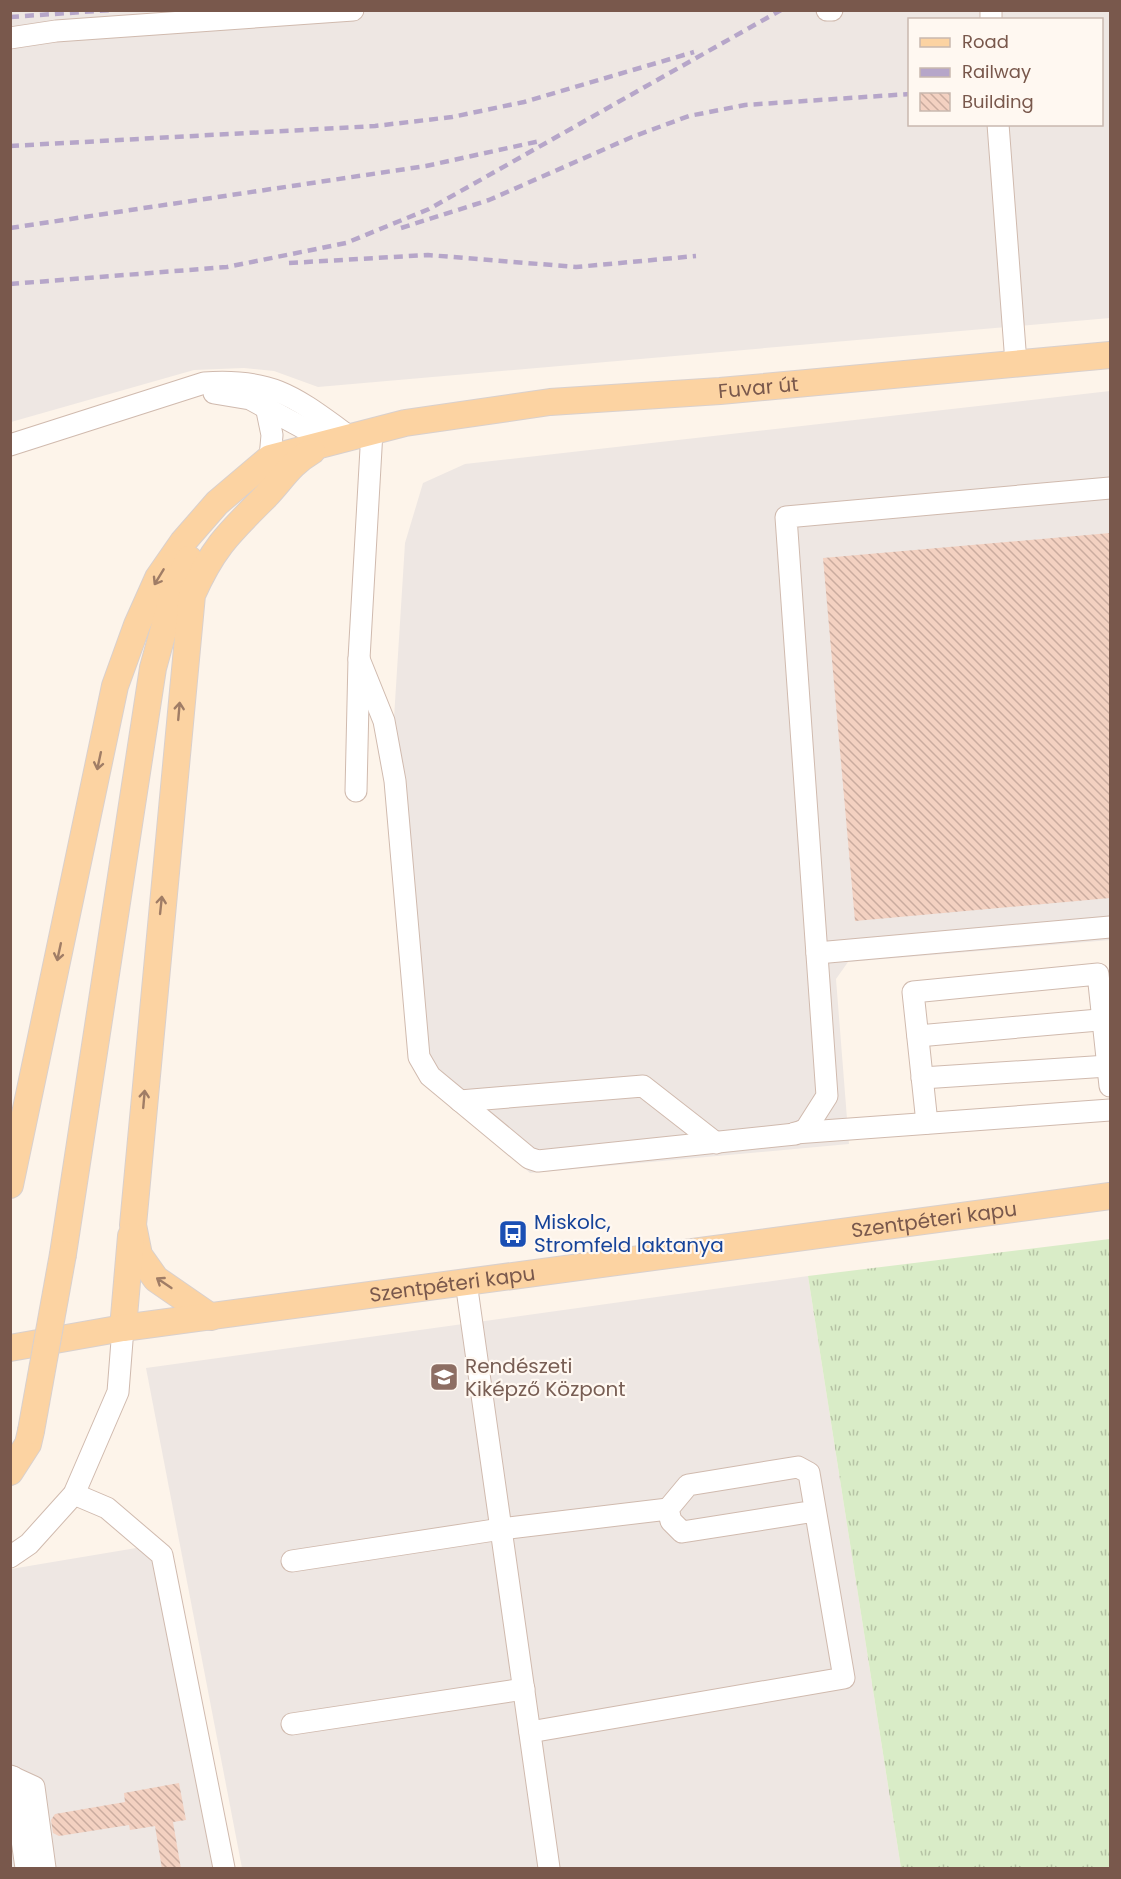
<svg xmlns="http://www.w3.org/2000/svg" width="1121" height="1879" font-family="Poppins,sans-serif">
<defs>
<pattern id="grass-tufts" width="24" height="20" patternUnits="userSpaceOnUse" patternTransform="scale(1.5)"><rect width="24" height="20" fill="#d9ecc7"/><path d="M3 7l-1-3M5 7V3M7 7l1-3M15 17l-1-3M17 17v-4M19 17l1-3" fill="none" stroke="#b5c2a4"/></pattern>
<pattern id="building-back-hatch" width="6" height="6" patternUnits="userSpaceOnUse" patternTransform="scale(1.5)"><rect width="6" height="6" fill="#f3d1c1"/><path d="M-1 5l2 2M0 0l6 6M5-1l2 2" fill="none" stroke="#caac9f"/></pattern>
</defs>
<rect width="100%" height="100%" fill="#fdf4ea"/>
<g fill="#eee7e3" fill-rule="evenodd">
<path d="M11,11h1099v307l-792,69 -44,-16 -30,-3 -50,2 -183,52zM910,20h192v104h-192z"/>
<polygon points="1110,391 1110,940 848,962 836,979 849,1144 530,1173 415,1071 394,718 405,543 423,483 465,464"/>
<polygon points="808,1276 901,1868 242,1868 146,1368"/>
<polygon points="154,1545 215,1868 11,1868 11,1569"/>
</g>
<polygon fill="url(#grass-tufts)" points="1110,1239 1110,1868 901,1868 808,1276"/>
<g fill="url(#building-back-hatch)">
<polygon points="1110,533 1110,898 855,921 823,558"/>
<polygon points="179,1783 186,1820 173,1822 181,1869 162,1869 155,1826 130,1830 129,1825 59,1836 53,1833 51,1820 55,1814 125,1802 124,1793"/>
</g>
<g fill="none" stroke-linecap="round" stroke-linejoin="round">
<g stroke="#d0baae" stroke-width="23">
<g id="minor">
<polyline points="827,10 832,10"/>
<polyline points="991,10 991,20"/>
<polyline points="10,38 56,31 353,10"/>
<polyline points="998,124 1016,363"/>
<polyline points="214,393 250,399 329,442"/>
<polyline points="266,406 272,435 270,458"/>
<path d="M10,445l194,-62c70,-5 92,15 146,54"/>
<polyline points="359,659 384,721 395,781 419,1057 430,1076 529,1158 538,1161 795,1134 806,1129 827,1096 786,517 1110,488"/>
<polyline points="356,791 359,659 372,431"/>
<polyline points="817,953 1110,927"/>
<polyline points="918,1036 1110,1019"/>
<polyline points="922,1078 1108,1066"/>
<polyline points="460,1101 643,1086 716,1143"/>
<polyline points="927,1123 913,992 1098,974 1110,1086"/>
<polyline points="795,1133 1110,1110"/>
<polyline points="466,1282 549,1868"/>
<polyline points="74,1494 107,1508 162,1555 224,1868"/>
<polyline points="10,1557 29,1544 74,1494 118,1392 123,1328"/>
<polyline points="292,1561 501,1529 668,1509"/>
<polyline points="292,1724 524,1689"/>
<polyline points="530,1732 844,1678 809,1473 798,1467 688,1485 668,1509 671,1521 682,1532 815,1511"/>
<polyline points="10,1776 34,1787 45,1868"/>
<polyline points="13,1777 26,1868"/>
</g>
</g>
<g stroke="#d9d0cd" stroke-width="28">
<g id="major">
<path id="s1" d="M10,1185l105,-499 22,-61 21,-47 25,-36 34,-39 53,-45 135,-35 145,-21 170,-11 390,-36"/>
<polyline points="63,1254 153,668 175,588 189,559"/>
<path d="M211,1317l-55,-38 -17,-24 -6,-30 59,-630c21,-48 38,-63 74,-99 17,-18 24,-32 46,-45"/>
<polyline points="123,1328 131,1236"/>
<path id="s2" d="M10,1348l113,-20 987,-132"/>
<polyline points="10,1472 28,1444 31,1431"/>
</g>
</g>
<use href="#minor" stroke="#fff" stroke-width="21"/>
<use href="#major" stroke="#fcd3a2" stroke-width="26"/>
<g stroke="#b6a6c9" stroke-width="4.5" stroke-dasharray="9 6" stroke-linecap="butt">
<polyline points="10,17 112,10"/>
<polyline points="10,146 375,126 452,117 524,102 694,52"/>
<polyline points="10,228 426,166 540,141"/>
<polyline points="401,228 489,200 632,137 689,116 745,105 910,94"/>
<polyline points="289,263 428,255 576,267 696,256"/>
<polyline points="10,284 227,267 346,243 429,209 781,10"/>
</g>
<g stroke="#d9d0cd" stroke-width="28" stroke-linecap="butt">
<polyline id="major-bridge" points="31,1431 63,1254"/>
</g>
<use href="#major-bridge" stroke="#fcd3a2" stroke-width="26"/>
</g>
<defs><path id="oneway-shaft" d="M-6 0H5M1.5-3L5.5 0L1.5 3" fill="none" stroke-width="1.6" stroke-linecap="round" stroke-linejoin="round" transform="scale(1.5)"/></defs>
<g stroke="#a07d66">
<use href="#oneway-shaft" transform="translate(159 577) rotate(121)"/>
<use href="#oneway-shaft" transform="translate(179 711) rotate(-85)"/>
<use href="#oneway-shaft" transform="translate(99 761) rotate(102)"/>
<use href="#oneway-shaft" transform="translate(161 905) rotate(-84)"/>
<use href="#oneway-shaft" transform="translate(59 952) rotate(102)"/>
<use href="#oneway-shaft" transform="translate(144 1099) rotate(-85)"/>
<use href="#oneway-shaft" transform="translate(164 1283) rotate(-146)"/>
</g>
<defs>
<g id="bus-square" transform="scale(1.5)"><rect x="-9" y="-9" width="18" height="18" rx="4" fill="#1a4fb4" stroke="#fff8f1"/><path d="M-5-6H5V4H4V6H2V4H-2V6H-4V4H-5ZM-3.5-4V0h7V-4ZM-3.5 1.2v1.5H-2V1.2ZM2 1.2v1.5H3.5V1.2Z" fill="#fff"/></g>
<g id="school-square" transform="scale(1.5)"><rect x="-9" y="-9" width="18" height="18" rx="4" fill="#8d6e63" stroke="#fff8f1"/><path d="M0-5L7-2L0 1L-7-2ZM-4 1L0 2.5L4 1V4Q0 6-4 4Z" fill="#fff"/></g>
</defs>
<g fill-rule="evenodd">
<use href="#bus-square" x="513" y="1234"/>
<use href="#school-square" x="444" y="1377"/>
</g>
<g text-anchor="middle" stroke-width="4.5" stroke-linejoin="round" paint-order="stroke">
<g font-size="20" fill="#79584c" stroke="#fff8f1">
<text dy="7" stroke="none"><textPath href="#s1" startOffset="1286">Fuvar út</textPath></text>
<text dy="7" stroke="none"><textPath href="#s2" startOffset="933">Szentpéteri kapu</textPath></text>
<text dy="7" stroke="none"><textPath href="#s2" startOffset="447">Szentpéteri kapu</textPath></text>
</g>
<g font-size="20" fill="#164399" stroke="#fff8f1" text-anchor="start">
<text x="534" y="1229">Miskolc,<tspan x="534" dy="23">Stromfeld laktanya</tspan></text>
</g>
<g font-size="20" fill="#785e54" stroke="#fff8f1" text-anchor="start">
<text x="465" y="1373">Rendészeti<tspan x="465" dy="23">Kiképző Központ</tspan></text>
</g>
</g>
<rect width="1121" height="1879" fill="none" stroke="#79584c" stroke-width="24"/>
<rect x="908" y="18" width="195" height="108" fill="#fff8f1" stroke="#c9b8af" stroke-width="1.5"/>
<rect x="920" y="38" width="30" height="9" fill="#fcd3a2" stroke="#c9b8af" stroke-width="1.5"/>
<text x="962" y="48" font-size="18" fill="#79584c">Road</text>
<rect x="920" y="68" width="30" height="9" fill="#b6a6c9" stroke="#c9b8af" stroke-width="1.5"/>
<text x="962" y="78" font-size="18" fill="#79584c">Railway</text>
<rect x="920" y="93" width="30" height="18" fill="url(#building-back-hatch)" stroke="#c9b8af" stroke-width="1.5"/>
<text x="962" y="108" font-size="18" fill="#79584c">Building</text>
</svg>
